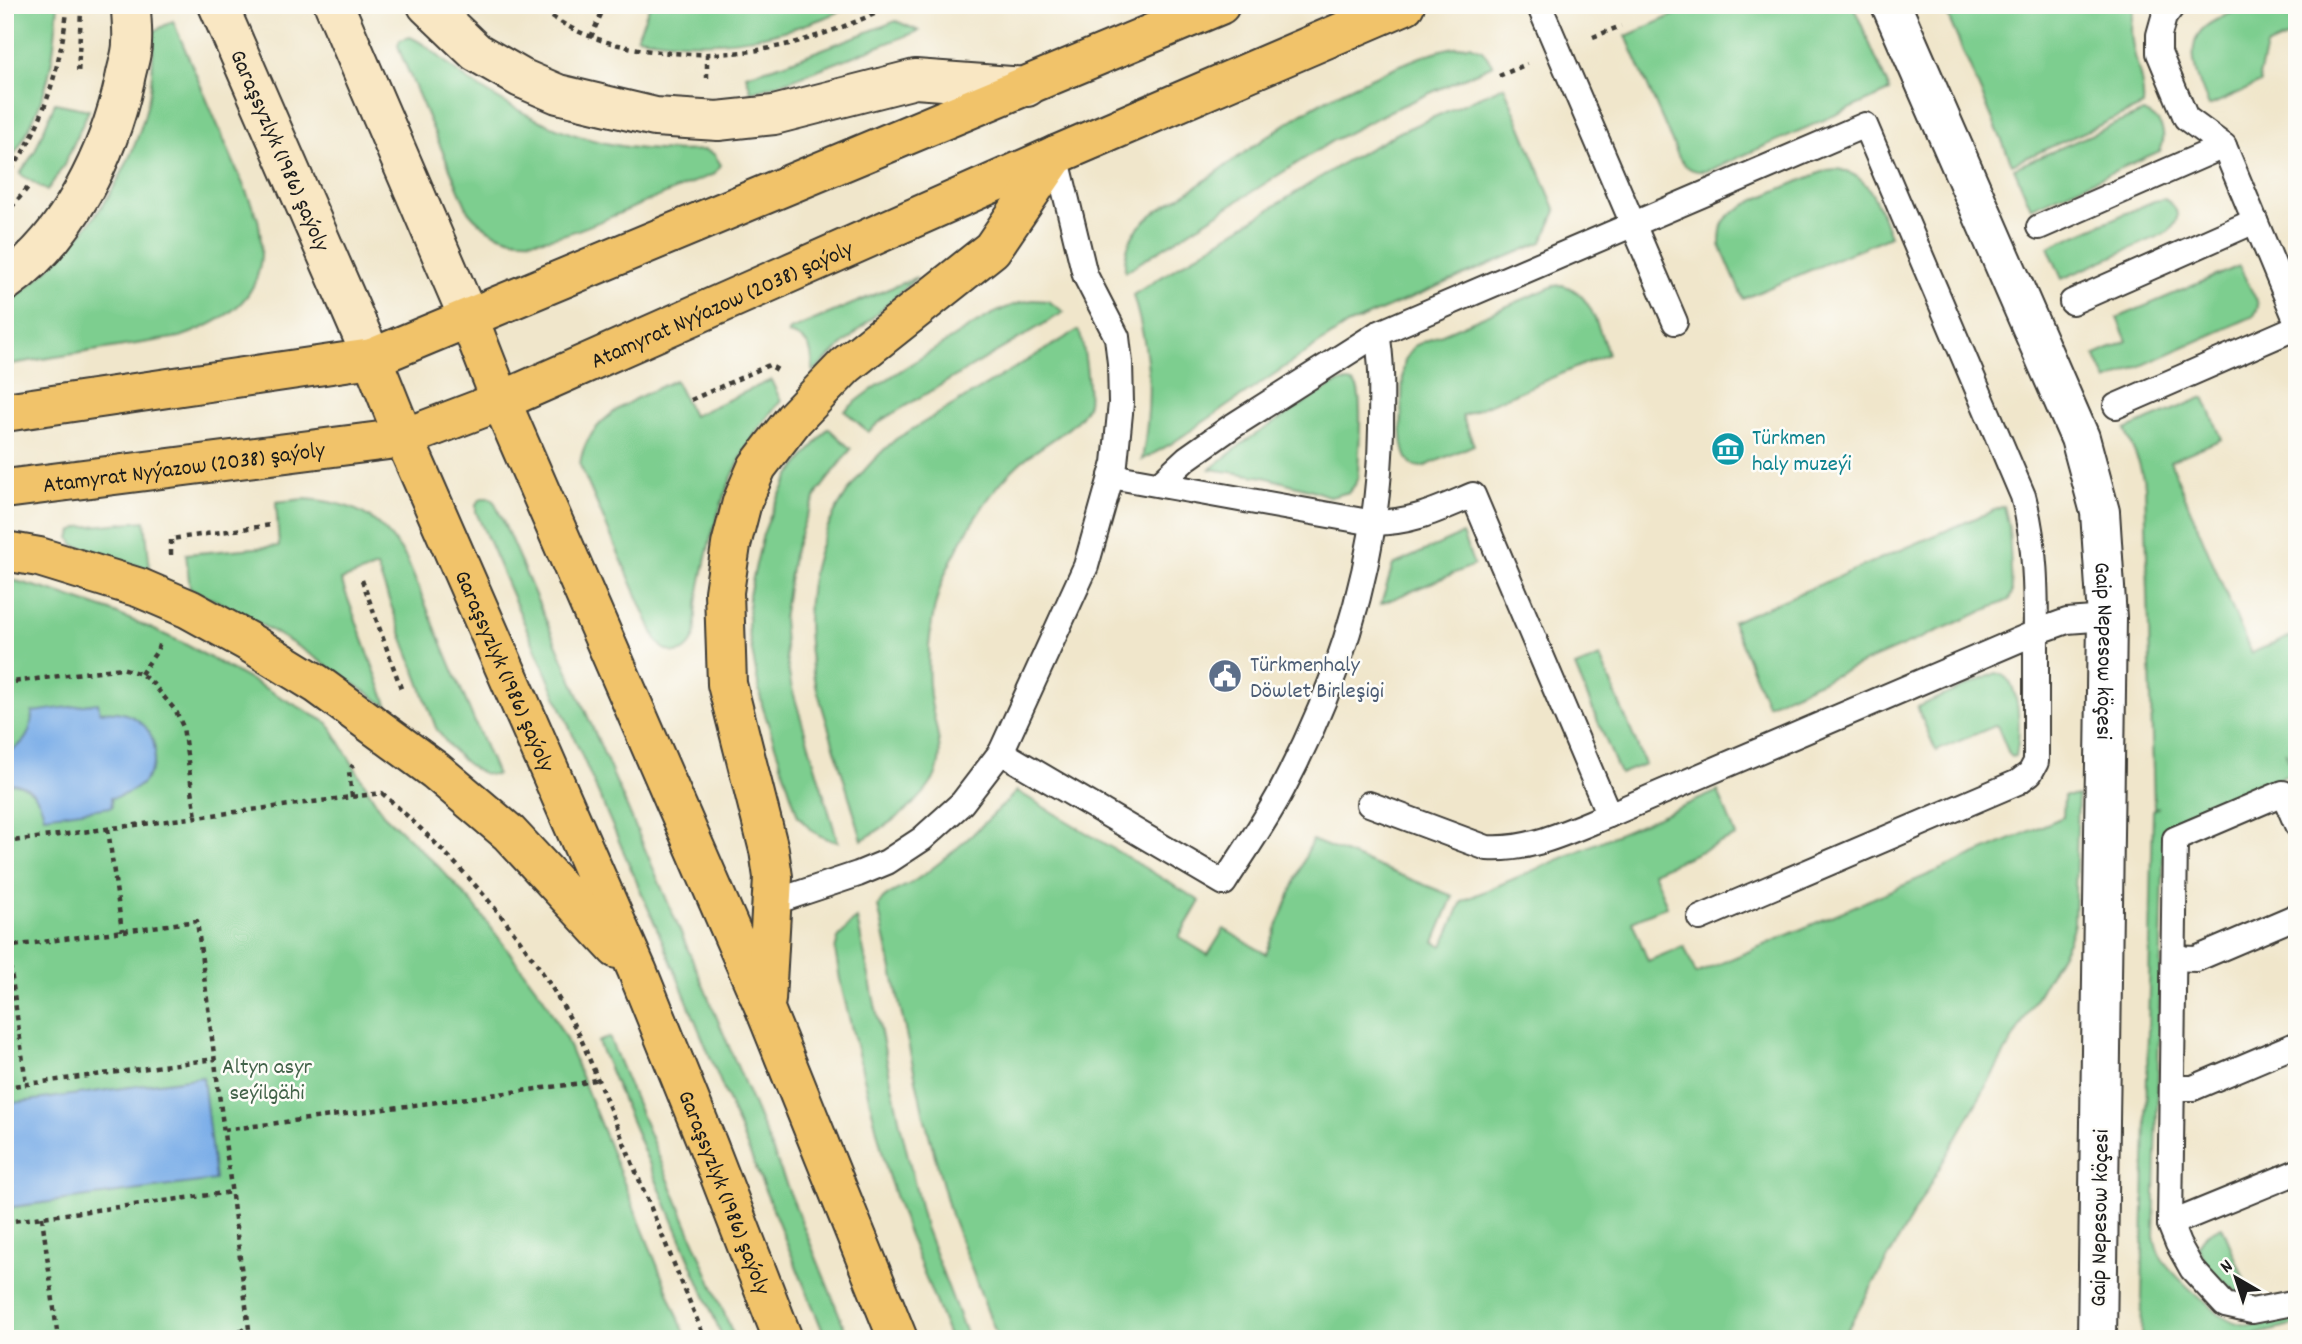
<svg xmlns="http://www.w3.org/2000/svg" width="2302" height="1344" font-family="Dekko,sans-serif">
<rect width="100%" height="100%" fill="#fdfcf7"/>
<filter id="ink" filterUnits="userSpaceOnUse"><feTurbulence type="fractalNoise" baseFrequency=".0143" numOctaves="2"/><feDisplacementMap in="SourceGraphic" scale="14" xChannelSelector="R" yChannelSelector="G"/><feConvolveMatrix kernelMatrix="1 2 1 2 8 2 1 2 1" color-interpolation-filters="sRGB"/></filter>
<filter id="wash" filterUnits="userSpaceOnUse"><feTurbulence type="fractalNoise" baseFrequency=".00686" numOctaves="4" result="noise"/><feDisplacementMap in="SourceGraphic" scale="28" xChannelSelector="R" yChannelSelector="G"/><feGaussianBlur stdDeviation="1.57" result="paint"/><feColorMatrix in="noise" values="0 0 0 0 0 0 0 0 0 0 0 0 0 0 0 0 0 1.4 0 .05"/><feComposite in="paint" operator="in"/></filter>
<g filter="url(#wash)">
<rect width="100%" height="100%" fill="#f0e6cb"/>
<g fill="#7dce8f" stroke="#4c7556" stroke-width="2">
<path d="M5,5h53c-2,20 -3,40 -7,60 -7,37 -25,73 -46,104z"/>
<path d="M650,5h205c-73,33 -138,46 -218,32z"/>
<path d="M1696,5h157l37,86 -180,79c-14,4 -23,-1 -31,-12l-53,-122z"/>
<path d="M1943,5h192c-13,39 11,67 8,101l-131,58z"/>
<path d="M2250,5h47v28l-31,14 -7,29 2,7 -52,23c-10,-22 -27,-60 -4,-79 12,-10 30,-15 45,-22z"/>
<path d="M173,21l85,198c14,68 -17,97 -78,118l-175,28v-59c66,-51 120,-114 141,-196 7,-26 7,-53 8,-79z"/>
<polygon points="896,21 919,31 791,80 751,92 746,75 786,63"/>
<path d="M410,37c23,10 40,32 61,45 78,51 140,73 234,68l9,4 7,11 -7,9c-30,12 -59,24 -89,37 -52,21 -113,54 -157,0l-68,-159 -2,-7 2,-5z"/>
<path d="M1470,45l12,5 11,15 -103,46 -56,29 -209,132c-1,-17 3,-32 14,-45 16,-18 41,-29 61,-43 40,-27 78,-58 120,-81 25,-14 52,-26 78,-37 24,-10 45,-19 72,-21z"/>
<path d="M1504,86l52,125 -14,31 -195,83 -176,119 -29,16c11,-64 9,-103 -9,-165l213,-134 54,-29z"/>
<polygon points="55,103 89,110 64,165 47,191 20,174 35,151"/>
<path d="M2143,112c18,6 25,21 17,39l-129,57 -17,-40z"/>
<path d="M1837,169c35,6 41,38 53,67l-147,63 -23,-54c0,-7 0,-15 3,-22 10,-19 82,-43 104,-53z"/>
<path d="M2165,199c15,9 16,21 3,33l-106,47 -14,-32 106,-46z"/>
<polygon points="2239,266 2257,301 2258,307 2254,316 2107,381 2095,355 2127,341 2117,318"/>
<path d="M917,277l-104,95c-1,-20 -1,-33 -25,-38v-3z"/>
<path d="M1562,285c30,7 36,44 46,69l-146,62 12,29 -51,22c-8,0 -14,-3 -17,-11 -8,-17 -3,-64 -3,-85l2,-11 9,-14 140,-60z"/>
<path d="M1033,300l15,1 16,11 -182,108 -14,12 -23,-21c27,-24 59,-42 90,-62 31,-19 62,-43 98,-49z"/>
<path d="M1078,330c6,9 12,62 10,73 -1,4 -3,7 -5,10 -9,16 -46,35 -62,49 -30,27 -52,63 -70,99 -20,40 -26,91 -21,135 3,24 16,55 6,78 -10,26 -51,53 -74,66l-48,-161c-19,-96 7,-176 82,-240z"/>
<path d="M675,380l18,36 78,-36 10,21c-44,47 -65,109 -78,170 -3,14 -6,29 -7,43 -1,11 2,22 -6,31 -10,14 -27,7 -34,-6l-76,-174c5,-48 57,-67 95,-85z"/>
<path d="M1340,382c6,0 12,-1 16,4 8,9 2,75 2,90l-3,9 -6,7 -18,5 -19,-7 -48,-13 -54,-8 37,-29 84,-54z"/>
<path d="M2204,397l18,42 -52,22 81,192 46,-19v143l-12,-26 8,21 -129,57 -10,408c2,7 3,14 7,20 12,18 57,61 77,66 20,6 40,-1 59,-5v7l-62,14h-94l12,-529 6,-3 -5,2 -9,-323 -6,-23 -14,-33z"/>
<path d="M828,428l23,21 -33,43 -13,28 -12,35 -10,64 3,37 5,29 47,157c-19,-4 -28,-12 -40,-26l-36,-111 -14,-76 1,-34 14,-61 12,-30 15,-29z"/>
<path d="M482,498h8l5,5c121,278 242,555 354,836h-23l-161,-392 -189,-435v-8z"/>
<path d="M304,499c49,3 76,17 102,59l91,217c-24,3 -49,-29 -61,-47l-59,-161 -36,13 47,127c-64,-44 -127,-88 -198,-118l-4,-35 93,-8 -3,-44z"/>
<polygon points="2004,506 2009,527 2012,593 2009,600 1767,705 1732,622"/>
<polygon points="145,521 150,570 74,545 70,538 73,531 80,527"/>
<polygon points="1462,534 1474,565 1381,604 1393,565"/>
<polygon points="5,578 52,591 108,610 148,627 185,644 328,723 383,814 438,866 474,905 543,997 566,1039 687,1339 5,1339"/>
<polygon points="1600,657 1645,764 1620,774 1575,667"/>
<path d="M1996,673c27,4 24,62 20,83l-4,1 -3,-3 -12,-29 -61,26 -19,-44z"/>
<path d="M1017,791l183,110 -21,36 29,18 16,-26 42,25 46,-114 141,56 -19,46 9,4 19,-45 256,-110 18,45 -83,36 14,34 -35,15 16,40 36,-15 12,28 367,-157 1,-21h14l-4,128 -6,18 -226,397h-844l-47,-124 -27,-99 -46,-210c5,-12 24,-17 35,-24 38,-25 72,-59 104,-91z"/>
<polygon points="857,919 900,1123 925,1227 968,1339 950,1339 906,1228 888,1175 841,985 835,950 838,939 849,925"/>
<polygon points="609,1037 735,1339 723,1339 598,1042"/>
<path d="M2222,1226l30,72c-26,-9 -44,-27 -54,-52 5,-12 13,-15 24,-20z"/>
</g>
<g fill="#7caee8" stroke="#4c6582" stroke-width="2">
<path d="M98,703l2,9c66,-7 76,74 11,86l1,9 -68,9c-4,-21 -17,-34 -39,-33v-31c20,-5 27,-21 27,-40z"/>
<polygon points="203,1077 215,1180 5,1208 5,1104"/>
</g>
</g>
<g filter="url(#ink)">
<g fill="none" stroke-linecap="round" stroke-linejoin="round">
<g stroke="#3c3a36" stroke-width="28">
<g id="service">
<polyline points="1539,5 1675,322"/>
<polyline points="2173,5 2164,17 2159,35 2159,53 2186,118 2224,146 2297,322"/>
<polyline points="2039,227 2224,146"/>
<polyline points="2072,302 2255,221"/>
<polyline points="2116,406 2297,327"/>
<path d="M1111,476l263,47c40,-1 63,-13 99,-28l136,320 433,-185 25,-9 40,-3"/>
<path d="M1159,484l28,-26 44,-31 146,-93 488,-209 158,371c13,48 13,96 13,146 0,40 0,80 0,120l-6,11 -12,9 -318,136"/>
<path d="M1001,752l223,131c21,-33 44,-65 61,-99 58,-111 94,-231 96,-355 0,-32 2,-64 -4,-95"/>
<path d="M1369,804l118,44c43,3 82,-17 122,-33"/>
<polyline points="2297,825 2283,793 2175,839 2170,1224 2178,1244 2192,1269 2225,1305 2252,1311 2297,1302"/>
<polyline points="771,903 858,874 887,862 922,839 962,803 1001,752 1086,566 1115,463 1121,403 1120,363 1117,337 1085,275 1056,155"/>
<polyline points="2174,958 2196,959 2297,916"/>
<polyline points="2172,1088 2193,1088 2297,1044"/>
<polyline points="2170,1224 2297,1172"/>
</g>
</g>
<g stroke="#3c3a36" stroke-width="42">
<g id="minor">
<path id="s1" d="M1891,5l189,433 20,74 7,106 -10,721"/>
</g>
</g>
<g stroke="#3c3a36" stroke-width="42">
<g id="secondary">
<path id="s2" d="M218,5l154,353"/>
<polyline points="334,5 469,319"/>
<polyline points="427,5 476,52 521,78 558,94 655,117 718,121 774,115 915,79 1027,87"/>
<path d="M5,282c63,-44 104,-129 120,-203 2,-12 7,-24 7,-36 1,-13 -1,-25 -1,-38"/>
</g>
</g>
<g stroke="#3c3a36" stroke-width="42">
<g id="primary">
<polyline points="469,319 501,401 765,1009 898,1339"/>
<path id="s3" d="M372,358l32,80 233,532 70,173 76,196"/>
<polyline points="5,412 372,358 1220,5"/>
<path id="s4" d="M5,489l399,-51 97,-37 555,-246 349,-150"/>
<polyline points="5,551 39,557 140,588 189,609 247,641 317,684 436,771 509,833 617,949"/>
<polyline points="766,1000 773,877 769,850 727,684 724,592 731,545 742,502 757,467 794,419 846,365 992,249 1056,155"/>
</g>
</g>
<g stroke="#3c3a36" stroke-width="4.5" stroke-dasharray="5 5" stroke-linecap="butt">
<path d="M536,5c16,13 36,25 56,32 57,21 138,22 197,7 36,-9 72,-24 106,-39"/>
<polyline points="67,8 81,10 78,75"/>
<polyline points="591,37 605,5"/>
<polyline points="1593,37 1621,26"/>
<polyline points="1499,76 1527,64"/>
<polyline points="707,78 707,54"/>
<path d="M5,178c39,-48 55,-113 63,-173"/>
<polyline points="5,215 30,185"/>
<polyline points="691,400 769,365 781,372"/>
<polyline points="171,555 171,539 271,525"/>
<polyline points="362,580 402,691"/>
<polyline points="141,674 157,651 160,642"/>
<polyline points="5,683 122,668 141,674 153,684 176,711 183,727 196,817"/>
<polyline points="352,797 349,771 353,765"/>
<polyline points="108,829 122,931"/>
<path d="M5,842l377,-49c55,49 107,102 149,163 18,25 33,52 48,78l126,305"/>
<polyline points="5,926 26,1084"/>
<polyline points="5,947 197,921 249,1329 257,1339"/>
<polyline points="5,1087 215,1059"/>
<polyline points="224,1130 582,1083 598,1079"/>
<polyline points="42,1217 58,1339"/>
<polyline points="5,1222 232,1192"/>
<polyline points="180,1339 249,1329"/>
</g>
<use href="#service" stroke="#fff" stroke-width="24"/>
<use href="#minor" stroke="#fff" stroke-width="38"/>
<use href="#secondary" stroke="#f9e7c3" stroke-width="38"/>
<use href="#primary" stroke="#f1c36a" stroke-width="38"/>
</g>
</g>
<defs>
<g id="museum-disc" transform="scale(1.75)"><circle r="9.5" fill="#0f9aa8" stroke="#fdfcf7"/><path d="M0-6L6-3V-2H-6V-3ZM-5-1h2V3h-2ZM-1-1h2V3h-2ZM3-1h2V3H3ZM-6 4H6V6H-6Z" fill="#fff"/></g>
<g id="civic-disc" transform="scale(1.75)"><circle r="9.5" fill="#5c6f8a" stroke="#fdfcf7"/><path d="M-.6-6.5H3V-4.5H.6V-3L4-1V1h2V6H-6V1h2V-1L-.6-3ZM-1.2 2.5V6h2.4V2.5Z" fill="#fff"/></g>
</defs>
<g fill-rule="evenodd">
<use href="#museum-disc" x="1728" y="449"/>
<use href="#civic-disc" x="1225" y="676"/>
</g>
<g text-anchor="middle" stroke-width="5" stroke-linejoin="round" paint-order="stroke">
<g font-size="23" fill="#1c1c1c" stroke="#fdfcf7">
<text dy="8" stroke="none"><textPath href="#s2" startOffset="158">Garaşsyzlyk (1986) şaýoly</textPath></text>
<text dy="8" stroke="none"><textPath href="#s4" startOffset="747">Atamyrat Nyýazow (2038) şaýoly</textPath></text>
<text dy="8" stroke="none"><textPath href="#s4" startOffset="180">Atamyrat Nyýazow (2038) şaýoly</textPath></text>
<text dy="8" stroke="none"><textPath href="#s1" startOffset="688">Gaip Nepesow köçesi</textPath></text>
<text dy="8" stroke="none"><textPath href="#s3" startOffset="340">Garaşsyzlyk (1986) şaýoly</textPath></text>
<text dy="8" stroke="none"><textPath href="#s3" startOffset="906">Garaşsyzlyk (1986) şaýoly</textPath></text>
<text transform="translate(2098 1218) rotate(-89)" y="8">Gaip Nepesow köçesi</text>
</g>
<g font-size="23" fill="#0d838f" stroke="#fdfcf7" text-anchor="start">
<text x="1752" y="444">Türkmen<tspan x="1752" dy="26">haly muzeýi</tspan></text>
</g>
<g font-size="23" fill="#4e5e75" stroke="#fdfcf7" text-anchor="start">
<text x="1250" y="671">Türkmenhaly<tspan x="1250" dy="26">Döwlet Birleşigi</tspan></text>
</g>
<g font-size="23" fill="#43634a" stroke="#fdfcf7">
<text x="267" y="1073">Altyn asyr<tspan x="267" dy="26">seýilgähi</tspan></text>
</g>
</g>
<rect width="2302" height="1344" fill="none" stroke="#fdfcf7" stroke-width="28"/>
<g transform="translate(2236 1278) rotate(321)" stroke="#fdfcf7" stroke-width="5" paint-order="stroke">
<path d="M0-5L12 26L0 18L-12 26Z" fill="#1c1c1c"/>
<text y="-10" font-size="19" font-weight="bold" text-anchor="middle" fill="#1c1c1c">N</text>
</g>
</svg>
